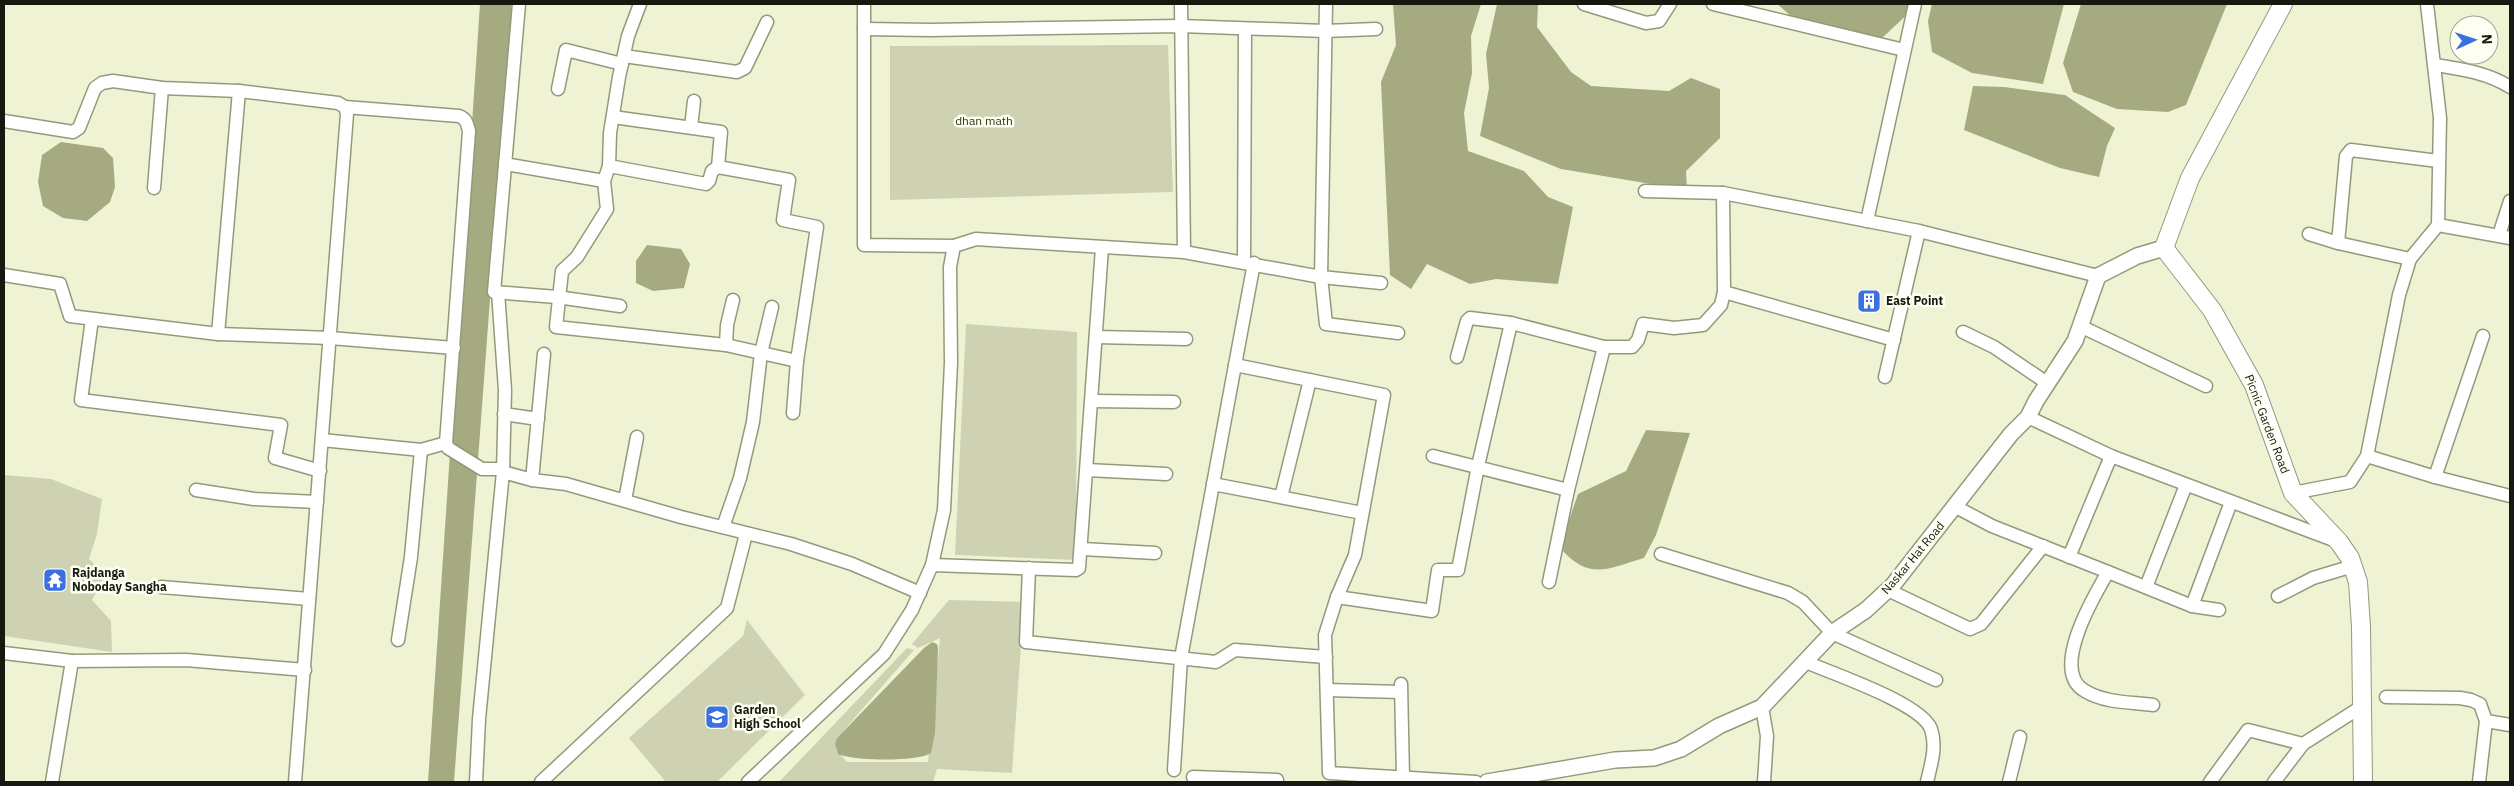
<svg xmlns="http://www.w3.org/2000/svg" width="2514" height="786" font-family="'IBM Plex Sans',sans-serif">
<rect width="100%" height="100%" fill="#eff3d4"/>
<g fill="#ced2b3">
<polygon points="1168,45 1173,192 890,200 890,46"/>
<polygon points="966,324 1077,332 1076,560 955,555"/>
<polygon points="4,475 51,479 102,499 97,534 89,559 105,575 92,600 111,621 112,652 4,636"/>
<polygon points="949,600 1024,602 1012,773 937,769 933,782 779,782 907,648 914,650 837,738 836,750 847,762 928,762 940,638 918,648 912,644"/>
<polygon points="747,620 805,695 717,782 666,782 629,738 743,636"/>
</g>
<g fill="#a5aa81">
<polygon points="480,4 512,4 454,782 428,782"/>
<polygon points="1393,4 1481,4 1471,36 1472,73 1464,113 1468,151 1524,171 1548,197 1573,207 1558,284 1496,279 1470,284 1427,264 1411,289 1390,275 1381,82 1396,45"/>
<polygon points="1497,4 1538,4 1537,27 1571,72 1591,86 1669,91 1691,78 1720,89 1720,138 1686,171 1687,190 1561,169 1480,136 1489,88 1486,54"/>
<polygon points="1777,4 1913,4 1912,10 1882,38 1792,17"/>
<polygon points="1932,4 2064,4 2043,84 1972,73 1932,52 1928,21"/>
<polygon points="2081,4 2227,4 2186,105 2168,112 2117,109 2073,92 2063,63"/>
<polygon points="1973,86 2004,87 2065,95 2115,128 2107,146 2099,177 2060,168 1964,130"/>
<polygon points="61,142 103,148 113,158 115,187 110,202 87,221 63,218 43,206 38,182 42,155"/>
<polygon points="647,245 681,249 690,264 684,288 653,291 636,283 636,261"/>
<path d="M1646,430l44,3 -34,102 -12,23c-35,10 -54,23 -82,-8l6,-27 10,-29 48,-23z"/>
<path d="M932,642l5,2 1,4 -3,85 -4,20c-13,9 -78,8 -93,1l-3,-10 2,-6 87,-90z"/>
</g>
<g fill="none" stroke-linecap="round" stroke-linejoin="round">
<g stroke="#95997c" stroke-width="15">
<g id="minor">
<polyline points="519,4 494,292 557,297 620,306"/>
<polyline points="640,4 628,36 619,77 610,133 609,166 604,181 607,209 577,257 562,271 556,327 726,345 797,361"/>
<polyline points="864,4 864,245 954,246"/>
<polyline points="1181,4 1184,252"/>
<polyline points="1326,4 1321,277 1326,324 1398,333"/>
<polyline points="1584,4 1646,23 1659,21 1670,4"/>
<polyline points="1713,4 1904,50"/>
<polyline points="864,29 930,30 1180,26 1325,31 1376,29"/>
<polyline points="624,56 737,72 745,68 767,22"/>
<path d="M2436,65c25,4 52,8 74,22"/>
<polyline points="558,89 566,50 622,64"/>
<path d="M345,107l114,9c8,3 8,8 10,15l-23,312 2,5 34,21h20"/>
<polyline points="613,117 721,132 718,167 789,180 783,220 817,227 797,361 793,413"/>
<polyline points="4,121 73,132 79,128 95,88 102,83 113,81 162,88 239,91 338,103 345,107 347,114 295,782"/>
<polyline points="691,127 694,101"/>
<polyline points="505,164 604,181"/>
<polyline points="609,166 706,184 709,181 712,171 718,167"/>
<polyline points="154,188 162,88"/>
<polyline points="1645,191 1723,193 1919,231 2098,276"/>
<polyline points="1723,193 1724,292 1894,340"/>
<polyline points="1867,221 1915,4"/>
<polyline points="2438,225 2510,238"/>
<polyline points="2309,234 2338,243 2410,259"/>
<polyline points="2499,235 2510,201"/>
<polyline points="2338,243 2346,156 2351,150 2438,161"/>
<polyline points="1244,261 1245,30"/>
<polyline points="1254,263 1235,365 1384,395 1355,555 1337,597 1325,635 1329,773 1476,782"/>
<polyline points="4,275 60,284 70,316 218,334 330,338 454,348"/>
<polyline points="498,292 505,390 503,472 532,480 566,484 681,517 791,544 852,564 920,593"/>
<polyline points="92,319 81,400 281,425 275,458 320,471"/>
<polyline points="2080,326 2206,386"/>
<polyline points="1963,332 1994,347 2044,381 2050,380"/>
<polyline points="218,334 239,91"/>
<polyline points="1096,337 1186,339"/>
<polyline points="726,345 727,325 733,300"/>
<polyline points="1604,347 1632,347 1638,340 1643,324 1674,328 1703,325 1721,305 1724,292"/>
<polyline points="1457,357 1467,321 1470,318 1511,323"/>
<polyline points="1885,377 1919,231"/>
<polyline points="1092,401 1174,402"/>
<polyline points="504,414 538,419"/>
<polyline points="2028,417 2111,456 2336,541"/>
<polyline points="322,440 421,450 446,443"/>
<polyline points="2367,456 2435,477 2510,496"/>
<polyline points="1087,470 1166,474"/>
<polyline points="2435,477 2483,336"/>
<polyline points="532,480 544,354"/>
<polyline points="1213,484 1362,513"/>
<polyline points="196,490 254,499 317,502"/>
<polyline points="2293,493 2350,482 2367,456 2399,295 2410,259 2438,225 2440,118 2427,4"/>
<polyline points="1281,497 1310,380"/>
<polyline points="625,500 637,437"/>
<path d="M1956,507l36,19 116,46c-14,24 -59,99 -23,119 20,12 45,11 68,14"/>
<polyline points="723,527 740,478 753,422 761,353 772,307"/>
<polyline points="1082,549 1155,553"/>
<polyline points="1661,554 1788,593 1803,602 1832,633 1936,680"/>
<polyline points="2069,557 2111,456"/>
<polyline points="932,565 1076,570 1079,568 1102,248"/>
<polyline points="1029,568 1026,642 1216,662 1235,650 1326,657"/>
<polyline points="2108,572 2192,606 2219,610"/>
<polyline points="1549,582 1568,490"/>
<polyline points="161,587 309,599"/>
<polyline points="2146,587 2186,485"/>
<polyline points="1888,590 1970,629 1981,624 2043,546"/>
<polyline points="2278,596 2313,578 2353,566"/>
<polyline points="1337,597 1432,611 1438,570 1458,570 1478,466 1511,323 1604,347 1568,490 1433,456"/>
<polyline points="2192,606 2231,502"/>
<polyline points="398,640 411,557 421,450"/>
<polyline points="4,653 72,661"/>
<path d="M1806,662c27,12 115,41 125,67 6,18 0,35 -4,53"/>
<polyline points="1401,684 1403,777"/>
<polyline points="1327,690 1401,692"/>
<polyline points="2386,697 2460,698 2471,700 2480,704 2486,721 2479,782"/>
<polyline points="1762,707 1767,736 1764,782"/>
<polyline points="2486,721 2510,725"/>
<polyline points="1174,770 1181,658 1235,365"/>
<polyline points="1193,777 1277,780 1277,782"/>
<polyline points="52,782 72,661 186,660 305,670"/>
<polyline points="476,782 479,719 503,472"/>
<polyline points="541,782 727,608 746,534"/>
<polyline points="748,782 884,654 912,610 932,565 944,510 951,363 950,267 954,246 976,239 1184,252 1321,277 1381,283"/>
<polyline points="2009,782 2020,737"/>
<polyline points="2210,782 2248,730 2303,744 2361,707"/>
<polyline points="2274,782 2303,744"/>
</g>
</g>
<g stroke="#95997c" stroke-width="18">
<polyline id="tertiary" points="1487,782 1615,760 1654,758 1681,749 1719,726 1762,707 1832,633 1866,610 1893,585 2011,434 2028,417 2036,401 2075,341 2098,276 2137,256 2164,248"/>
</g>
<g stroke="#95997c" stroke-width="20">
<polyline id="secondary" points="2283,4 2190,178 2164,248 2212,310 2254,385 2293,493 2339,542 2350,558 2358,582 2361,627 2363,782"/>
</g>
<use href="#minor" stroke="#fff" stroke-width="12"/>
<use href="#tertiary" stroke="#fff" stroke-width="15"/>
<use href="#secondary" stroke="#fff" stroke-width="18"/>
</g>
<defs>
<g id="building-square" transform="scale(1.25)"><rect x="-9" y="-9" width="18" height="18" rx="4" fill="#3c70e0" stroke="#fdfff2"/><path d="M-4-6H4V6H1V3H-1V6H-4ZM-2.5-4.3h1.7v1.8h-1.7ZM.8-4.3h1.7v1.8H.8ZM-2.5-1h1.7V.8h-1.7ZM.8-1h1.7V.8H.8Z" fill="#fff"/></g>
<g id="temple-square" transform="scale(1.25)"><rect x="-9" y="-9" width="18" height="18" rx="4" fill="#3c70e0" stroke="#fdfff2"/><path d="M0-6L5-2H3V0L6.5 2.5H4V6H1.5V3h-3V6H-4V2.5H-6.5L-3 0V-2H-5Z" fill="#fff"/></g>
<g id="school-square" transform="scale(1.25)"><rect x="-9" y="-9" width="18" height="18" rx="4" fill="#3c70e0" stroke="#fdfff2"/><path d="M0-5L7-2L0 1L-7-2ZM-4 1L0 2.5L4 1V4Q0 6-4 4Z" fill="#fff"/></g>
</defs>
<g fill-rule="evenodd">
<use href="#building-square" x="1869" y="301"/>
<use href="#temple-square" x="55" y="580"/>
<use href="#school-square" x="717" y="717"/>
</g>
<g text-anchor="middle" stroke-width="5" stroke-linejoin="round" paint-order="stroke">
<g font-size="12" fill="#333602" stroke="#fdfff2">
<text x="984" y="125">dhan math</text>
</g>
<g font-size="12" font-weight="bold" fill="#18190e" stroke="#fdfff2" text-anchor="start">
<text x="1886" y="305">East Point</text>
<text x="72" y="577">Rajdanga<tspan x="72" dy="14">Noboday Sangha</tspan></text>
<text x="734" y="714">Garden<tspan x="734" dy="14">High School</tspan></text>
</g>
<g font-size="12" fill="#18190e" stroke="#fdfff2">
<text transform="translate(2267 424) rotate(69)" y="4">Picnic Garden Road</text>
<text transform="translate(1913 558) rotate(-50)" y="4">Naskar Hat Road</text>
</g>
</g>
<rect width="2514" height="786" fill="none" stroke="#18190e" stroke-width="10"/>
<g transform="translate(2474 40) rotate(87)"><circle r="24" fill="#fdfff2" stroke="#a1a397"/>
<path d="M0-4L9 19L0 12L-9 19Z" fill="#3c70e0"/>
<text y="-8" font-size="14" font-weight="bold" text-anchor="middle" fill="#18190e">N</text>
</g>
</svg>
